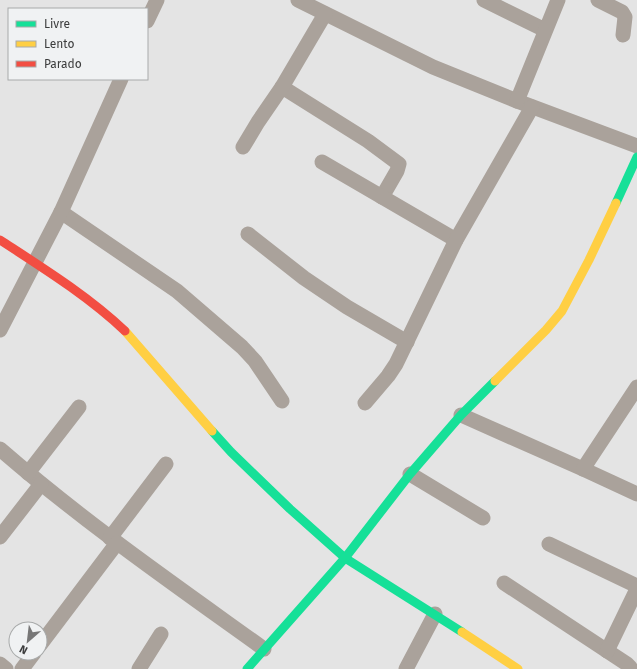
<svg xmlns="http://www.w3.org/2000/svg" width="637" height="669" font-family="'Fira Sans',sans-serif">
<rect width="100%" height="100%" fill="#e4e4e4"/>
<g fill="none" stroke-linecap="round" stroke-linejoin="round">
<g stroke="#aaa29b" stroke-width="15">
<polyline points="298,0 433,67 517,101 637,146"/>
<polyline points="484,0 545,30"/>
<polyline points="598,0 622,12 625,17 623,35"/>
<polyline points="147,21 157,0"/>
<polyline points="282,87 368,141 399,164 397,171 382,197"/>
<polyline points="517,101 558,0"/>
<polyline points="243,147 258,122 282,87 325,14"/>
<polyline points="322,162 456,240"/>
<polyline points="61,212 177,291 242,347 255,361 282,401"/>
<polyline points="248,234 304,278 347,307 407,342"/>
<polyline points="0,330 61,212 121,79"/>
<polyline points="365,403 388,376 396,364 456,240 532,107"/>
<polyline points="461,415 583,469 637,494"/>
<path d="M0,449c84,73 175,136 264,200"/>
<polyline points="583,469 637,387"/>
<polyline points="28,473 79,407"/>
<polyline points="410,474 483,518"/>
<polyline points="0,537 41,484"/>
<polyline points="110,538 166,464"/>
<polyline points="549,544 637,586"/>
<polyline points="504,583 627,664 630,667 630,669"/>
<polyline points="40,645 117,543"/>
<polyline points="607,651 637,589"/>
<polyline points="0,664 6,669"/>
<polyline points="22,669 34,653"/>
<polyline points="139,669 161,634"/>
<polyline points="406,669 435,614"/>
</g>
<g stroke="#16e098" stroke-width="9">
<polyline points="616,203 637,157"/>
<polyline points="212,431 231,452 290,509 345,558 462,632"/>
<polyline points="247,669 345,558 410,474 461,415 495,381"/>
</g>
<g stroke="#ffcf43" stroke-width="9">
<polyline points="125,331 212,431"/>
<polyline points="495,381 546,330 562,311 589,260 616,203"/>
<polyline points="462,632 518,669"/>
</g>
<path stroke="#f24e42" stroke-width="9" d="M0,240c43,28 88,56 125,91"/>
</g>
<rect x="8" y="8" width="140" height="72" fill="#f0f2f3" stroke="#a8aaaa"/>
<rect x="16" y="21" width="20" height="6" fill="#16e098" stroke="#a8aaaa"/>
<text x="44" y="28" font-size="12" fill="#3c3d3d">Livre</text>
<rect x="16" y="41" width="20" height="6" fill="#ffcf43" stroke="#a8aaaa"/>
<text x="44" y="48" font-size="12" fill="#3c3d3d">Lento</text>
<rect x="16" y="61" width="20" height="6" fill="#f24e42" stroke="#a8aaaa"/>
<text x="44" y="68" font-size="12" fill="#3c3d3d">Parado</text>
<g transform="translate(28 641) rotate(208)"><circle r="19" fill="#f0f2f3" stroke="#a8aaaa"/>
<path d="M0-3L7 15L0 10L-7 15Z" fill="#777777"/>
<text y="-6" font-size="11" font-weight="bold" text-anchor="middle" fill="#3c3d3d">N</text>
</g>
</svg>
